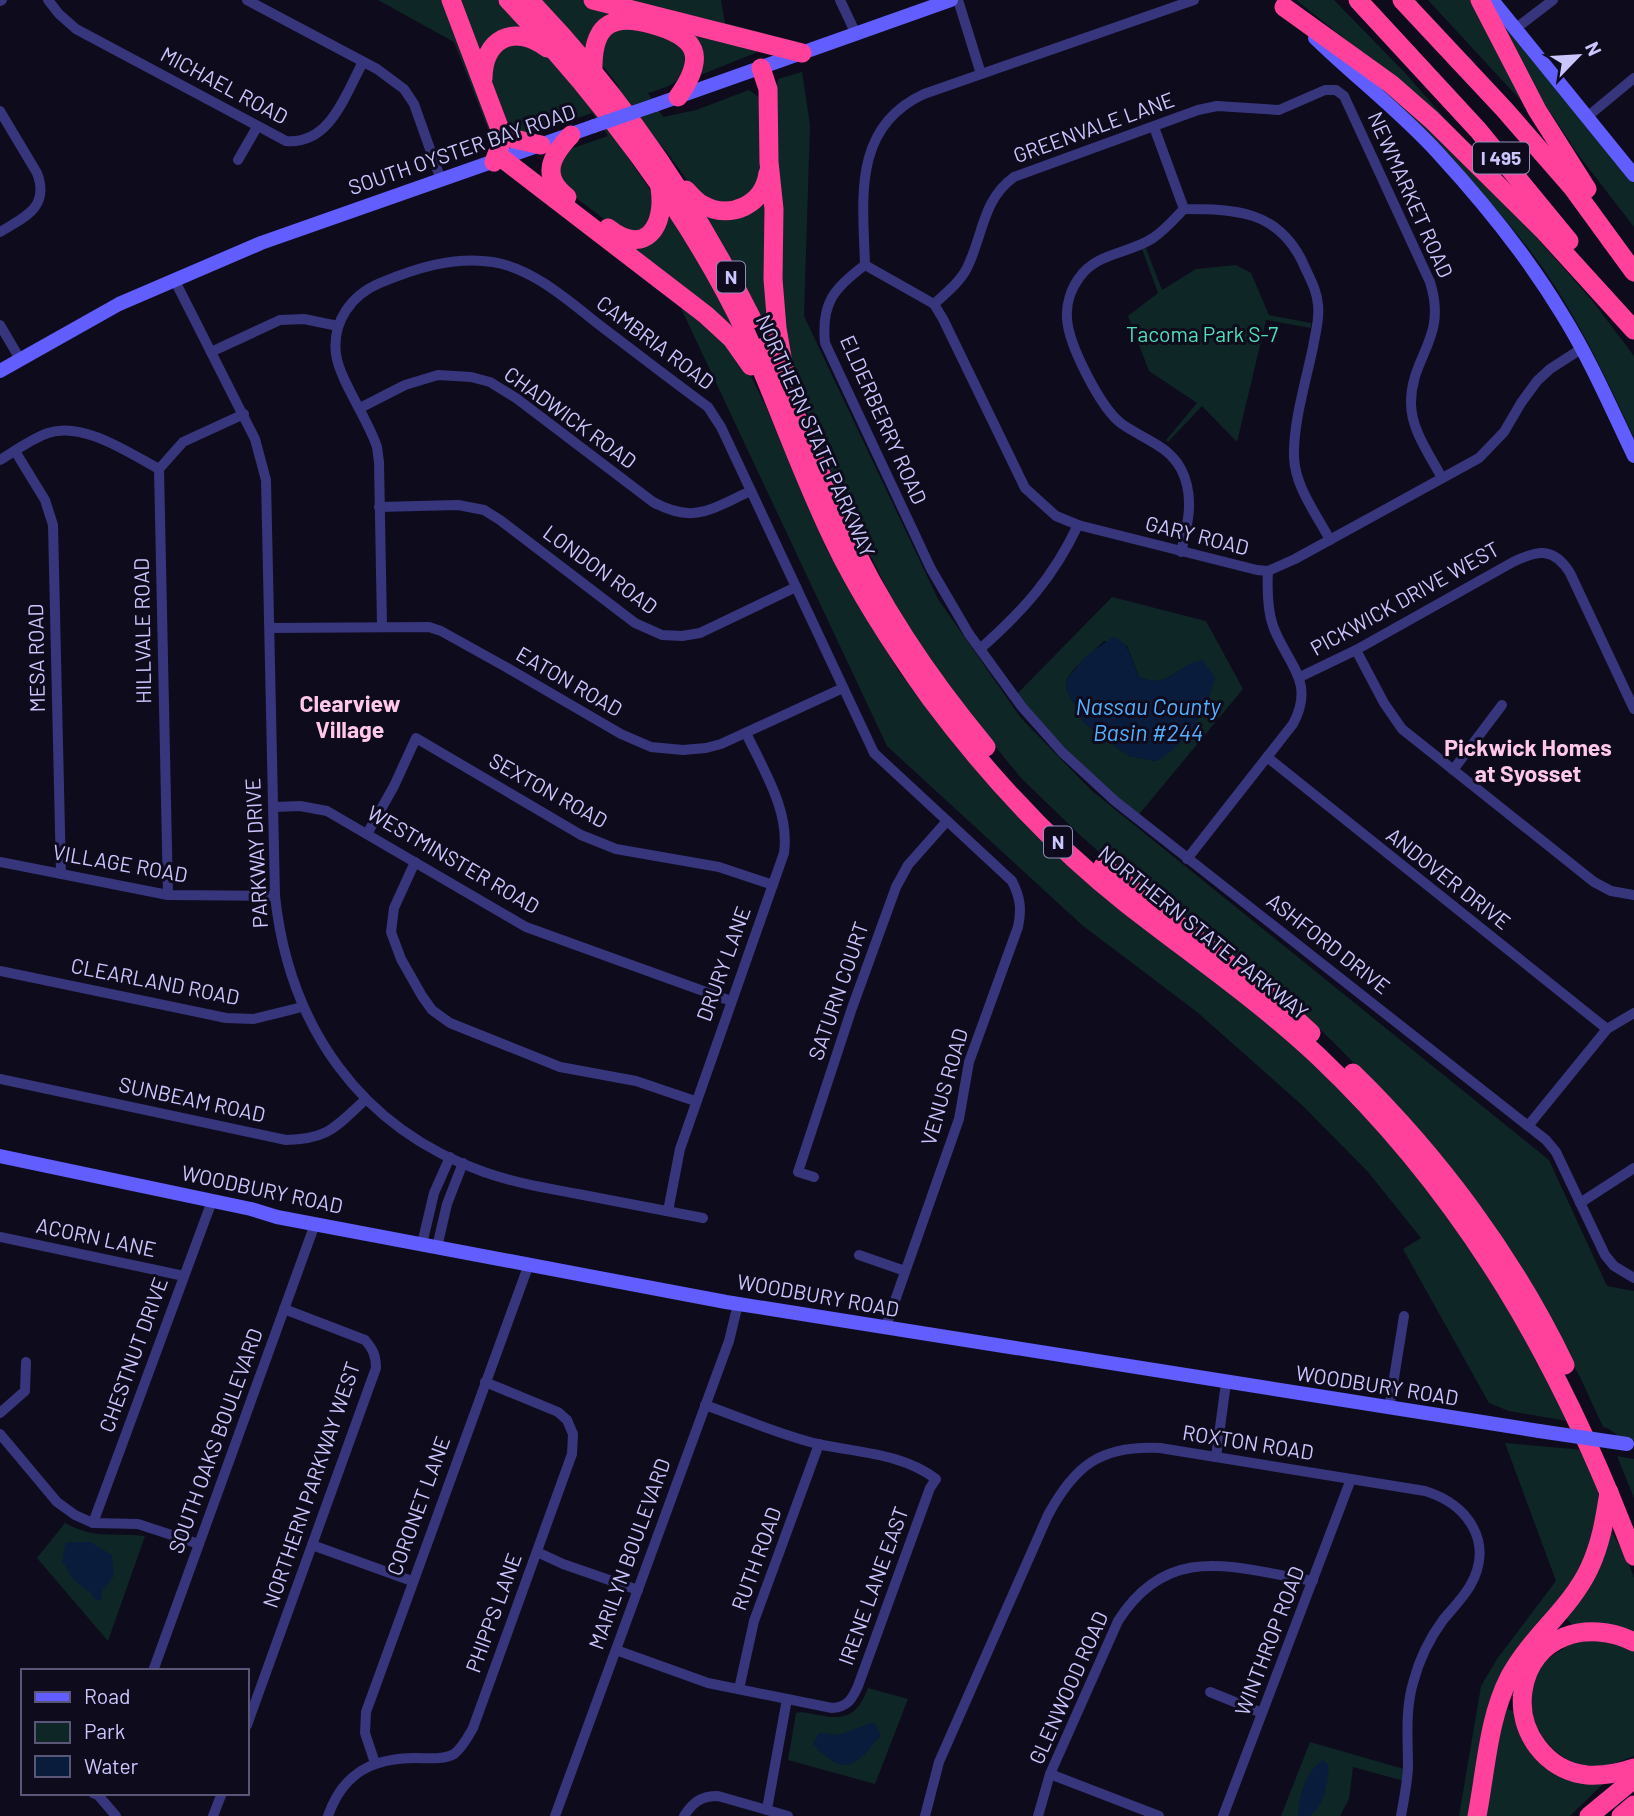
<svg xmlns="http://www.w3.org/2000/svg" width="1634" height="1816" font-family="Barlow,sans-serif">
<rect width="100%" height="100%" fill="#0e0b1c"/>
<g fill="#0e2625" fill-rule="evenodd">
<polygon points="378,0 448,0 498,139 494,144 454,42"/>
<polygon points="455,0 502,0 530,30 519,31 481,71"/>
<polygon points="540,0 581,0 632,13 584,47"/>
<polygon points="617,0 721,0 725,23 782,38"/>
<polygon points="1296,0 1334,0 1406,74 1477,155 1399,82"/>
<polygon points="1428,0 1477,0 1526,106"/>
<polygon points="1502,21 1634,183 1634,227 1580,157 1536,91"/>
<path d="M616,25l60,10 15,19c-12,29 -13,30 -43,39l15,24 33,-7 53,-20 13,9 -1,90 -33,19 -31,-14 -31,-43 -22,-24 -18,-24 -9,-19 -15,-19 -2,-21z"/>
<polygon points="679,26 758,52 698,76"/>
<polygon points="505,41 539,47 582,90 655,197 646,230 622,233 562,187 556,176 567,150 608,136 592,113 560,124 525,133 516,133 506,125 488,77 488,61"/>
<path d="M802,72l8,53 -6,191 134,283 83,119 70,72 458,370 58,126 27,5v154c-13,-2 -19,-16 -31,-18l-22,-48 -51,-93 -137,-184 -80,-80 -179,-139 -53,-47 -60,-58 -54,-66 -46,-65 -30,-50 -52,-105 -46,-114 -12,-53 -4,-54v-188l1,-4z"/>
<path d="M1375,78l117,109 99,112 43,57v82c-30,-65 -62,-133 -106,-190 -47,-61 -102,-113 -157,-167z"/>
<polygon points="764,194 772,341 705,216"/>
<polygon points="673,217 714,287 740,340 617,239"/>
<polygon points="1146,248 1162,290 1196,269 1236,265 1251,273 1269,315 1311,323 1311,328 1266,320 1237,442 1202,406 1168,442 1166,440 1197,403 1149,371 1128,316 1158,293 1142,249"/>
<polygon points="679,298 746,366 768,411 826,548 898,670 958,749 1025,820 1239,995 1338,1083 1411,1165 1471,1244 1572,1422 1509,1411 1489,1403 1403,1249 1421,1238 1368,1172 1304,1107 1197,1012 1082,925 887,746 679,304"/>
<path d="M1112,597l94,24 37,68 -107,129 -122,-121zM1104,641l23,5 12,31c16,7 25,4 39,-6l-22,90 -27,-5 -36,-26 -10,-8 -17,-34 1,-9 7,-10z"/>
<polygon points="1505,1443 1585,1450 1598,1489 1598,1520 1589,1557 1567,1593 1507,1669 1474,1816 1459,1816 1481,1686 1497,1659 1556,1581"/>
<polygon points="1617,1456 1634,1459 1634,1498"/>
<path d="M65,1523c31,17 48,9 80,13l-37,105 -71,-83z"/>
<polygon points="1609,1527 1627,1559 1634,1578 1634,1637 1574,1627 1564,1616"/>
<path d="M1580,1639l42,4 12,9v104c-17,7 -33,13 -52,10 -6,-1 -10,-4 -15,-7 -29,-16 -45,-51 -32,-83 8,-18 29,-28 45,-37z"/>
<path d="M868,1688l40,11 -33,85 -87,-24 8,-47c7,-2 14,1 23,2 28,6 39,-1 49,-27z"/>
<polygon points="1503,1708 1517,1712 1537,1755 1607,1780 1570,1816 1485,1816"/>
<polygon points="1310,1742 1404,1769 1404,1781 1353,1767 1349,1799 1340,1816 1281,1816"/>
</g>
<g fill="#091c3c">
<path d="M1113,637c17,4 19,26 26,40 29,13 37,-12 63,-17l13,17c-5,29 -32,72 -59,84l-27,-5 -36,-26 -10,-8 -17,-34 1,-9 19,-23z"/>
<polygon points="66,1542 90,1542 112,1555 114,1576 102,1591 101,1600 96,1600 90,1592 74,1580 62,1561"/>
<path d="M874,1722l7,13c-25,31 -36,44 -68,9l6,-11 20,2z"/>
<path d="M1323,1760l6,6c-2,19 -4,37 -19,50h-12c1,-21 7,-44 25,-56z"/>
</g>
<g fill="none" stroke-linecap="round" stroke-linejoin="round">
<g stroke="#37357c" stroke-width="10">
<path d="M48,0l11,14 17,15 210,112c44,4 59,-46 77,-79"/>
<polyline points="247,0 377,69 404,89 414,104 441,180"/>
<polyline points="840,0 856,34"/>
<polyline points="958,0 981,74"/>
<path d="M1194,0l-270,94c-72,33 -61,105 -59,171 -31,23 -44,38 -40,78l106,226 38,65 53,73 40,45 53,49 431,339 10,12 49,103 9,11 20,12"/>
<polyline points="0,1 2,0"/>
<polyline points="1515,29 1553,0"/>
<path d="M0,111l37,62c13,34 -12,44 -37,59"/>
<polyline points="1587,117 1634,78"/>
<path d="M1154,127l30,82c50,0 93,1 118,52 6,14 15,28 16,44 2,14 -3,29 -5,42 -7,34 -20,76 -19,110 1,30 23,58 36,83"/>
<polyline points="238,160 257,127"/>
<polyline points="865,265 934,304 943,319 1025,488 1056,516 1078,525 1257,570 1268,571 1295,559 1479,458 1504,432 1521,403 1537,381 1550,369 1581,349"/>
<path d="M174,279l81,160 11,41 9,416c14,129 84,232 209,276 31,11 62,16 94,22 42,8 84,16 125,24"/>
<path d="M934,304c12,-11 26,-22 33,-36 16,-32 15,-68 47,-91l184,-67 19,-4 62,4 46,-20h11l8,6 86,186c18,57 -19,73 -19,121 0,27 19,52 31,75"/>
<polyline points="0,325 20,359"/>
<polyline points="211,352 280,320 304,319 338,326"/>
<path d="M360,408l45,-23 33,-10 33,2 19,5 26,16 137,104c42,23 59,6 98,-11"/>
<polyline points="15,451 45,500 53,525 61,874"/>
<path d="M0,460c15,-9 31,-21 48,-27 35,-12 81,20 111,36"/>
<polyline points="379,507 458,505 484,510 500,520 635,623 662,635 682,636 700,633 796,587"/>
<path d="M1181,552c7,-28 14,-56 0,-83 -13,-24 -38,-30 -59,-45 -21,-15 -54,-80 -55,-106 -1,-14 4,-29 12,-40 18,-26 50,-24 74,-40 12,-8 21,-19 31,-29"/>
<path d="M382,626l-3,-164 -2,-15c-9,-28 -38,-68 -41,-93 -4,-32 15,-59 44,-71 36,-15 74,-27 113,-21 43,7 80,43 113,68 34,26 68,52 102,77l13,20 153,326 138,128c8,16 10,27 6,46l-49,135 -10,57 -74,210"/>
<polyline points="270,628 429,627 441,631 504,666 621,734 651,747 683,750 706,748 721,744 843,688"/>
<path d="M980,649c43,-38 73,-71 98,-124"/>
<polyline points="1356,650 1384,703 1402,729 1594,882 1611,891 1634,895"/>
<path d="M1300,677l56,-27 157,-88c25,-12 41,-15 57,11l64,136"/>
<polyline points="1267,757 1607,1029"/>
<polyline points="1453,770 1502,705"/>
<polyline points="274,807 300,806 327,811 526,927 731,1001"/>
<polyline points="367,834 394,786 416,738 581,835 616,849 719,867 773,885"/>
<path d="M1187,859l106,-135c23,-43 -6,-60 -20,-98 -6,-18 -6,-36 -5,-55"/>
<polyline points="0,862 168,895 275,896"/>
<polyline points="415,862 394,908 391,932 401,959 422,996 432,1010 450,1023 560,1067 636,1081 695,1101"/>
<polyline points="168,895 159,469 183,442 244,414"/>
<polyline points="0,971 226,1018 254,1019 302,1007"/>
<path d="M0,1079l286,61c43,-1 49,-13 79,-40"/>
<polyline points="1528,1126 1607,1029 1634,1013"/>
<polyline points="814,1177 798,1172 852,1008 896,887 908,865 947,821"/>
<polyline points="1580,1203 1634,1168"/>
<path d="M668,1211l12,-62 104,-296c6,-42 -20,-82 -38,-120"/>
<polyline points="0,1237 184,1276"/>
<polyline points="422,1244 434,1193 450,1157"/>
<polyline points="437,1247 447,1204 463,1163"/>
<polyline points="859,1255 905,1271"/>
<polyline points="1389,1409 1404,1316"/>
<polyline points="0,1413 25,1391 26,1362"/>
<polyline points="0,1434 57,1502 75,1515 93,1523 138,1524 199,1544"/>
<polyline points="1216,1457 1226,1383"/>
<polyline points="93,1523 212,1201"/>
<polyline points="312,1545 412,1581"/>
<polyline points="537,1552 563,1564 638,1590"/>
<path d="M616,1650l92,33 124,25c16,-1 20,-9 26,-22l72,-198 6,-9c-35,-26 -77,-26 -118,-35 -38,-9 -76,-26 -113,-39"/>
<polyline points="153,1671 315,1224"/>
<polyline points="739,1689 754,1621 819,1444"/>
<polyline points="1210,1692 1262,1713"/>
<path d="M247,1725l129,-357c0,-12 -3,-19 -11,-28l-81,-31"/>
<polyline points="375,1763 365,1733 366,1712 529,1264"/>
<polyline points="1050,1774 1159,1816"/>
<polyline points="93,1793 98,1795 116,1816"/>
<polyline points="767,1809 787,1699"/>
<polyline points="213,1816 222,1793"/>
<path d="M328,1816c15,-43 44,-58 88,-58 12,0 27,2 38,-4 9,-7 14,-17 19,-26l99,-274 1,-20 -6,-14 -9,-8 -73,-30"/>
<polyline points="555,1816 729,1341 738,1304"/>
<path d="M684,1816c9,-14 17,-20 34,-20l70,20"/>
<path d="M925,1816l14,-54 109,-247c27,-50 53,-70 112,-67l265,43c43,13 70,52 45,95 -7,12 -18,23 -27,34 -14,19 -24,40 -30,63 -8,28 -5,56 -5,85 -1,16 -4,32 -7,48"/>
<path d="M1038,1816l12,-42 68,-153c51,-80 116,-53 195,-40"/>
<polyline points="1223,1816 1351,1479"/>
</g>
<g stroke="#615dff" stroke-width="14">
<polyline points="1492,0 1634,175"/>
<path d="M1315,38c40,39 86,74 124,116 46,50 88,102 123,160 28,45 49,94 72,142"/>
<polyline points="655,105 951,0"/>
<polyline points="0,371 119,304 261,243 594,126"/>
<polyline points="0,1156 251,1209 277,1217 726,1302 1539,1431"/>
</g>
<g stroke="#ff419c" stroke-width="19">
<polyline points="451,0 501,132 501,143 494,162"/>
<path d="M508,0c91,95 182,214 238,333 31,69 55,140 88,208 26,54 62,109 97,158 56,75 123,147 196,205 64,50 131,96 191,152 150,142 244,309 316,500"/>
<path d="M529,0c90,93 165,203 223,319"/>
<polyline points="593,0 802,53"/>
<polyline points="1358,0 1478,130 1569,241"/>
<polyline points="1402,0 1504,109 1572,187 1634,272"/>
<polyline points="1480,0 1537,110 1587,189"/>
<polyline points="1284,7 1391,84 1432,120 1545,232 1634,330"/>
<polyline points="761,68 768,89 769,162 774,209 773,279 777,328 784,369"/>
<path d="M593,72c-1,-44 15,-60 58,-48 47,13 56,32 27,73"/>
<path d="M483,79c0,-40 31,-56 64,-31"/>
<polyline points="501,132 510,138 541,145"/>
<polyline points="503,159 706,315 732,339 751,366"/>
<path d="M686,190c5,5 10,12 17,15 27,15 61,0 65,-32"/>
<path d="M567,197c-27,-21 -16,-41 4,-62"/>
<path d="M608,228c37,29 58,-1 52,-40"/>
<path d="M765,346c28,60 52,121 79,181 36,79 87,154 142,220"/>
<polyline points="1103,866 1274,999 1311,1033"/>
<path d="M1353,1073c86,84 160,184 212,292"/>
<path d="M1634,1642c-46,-23 -103,-7 -111,49 -6,40 23,80 64,84 16,1 32,-2 47,-7"/>
<path d="M1477,1816c9,-46 11,-98 33,-140 21,-39 60,-67 79,-107 12,-25 16,-51 20,-77"/>
<polyline points="1589,1816 1634,1779"/>
<polyline points="1621,1816 1634,1805"/>
</g>
<g stroke="#615dff" stroke-width="14">
<polyline points="594,126 655,105"/>
<polyline points="1539,1431 1627,1444"/>
</g>
</g>
<g text-anchor="middle" stroke-width="6" stroke-linejoin="round" paint-order="stroke">
<g fill="#0e0b1c" stroke="#938ebb" stroke-width="2">
<rect x="1473" y="142.5" width="56" height="31" rx="5"/>
<rect x="717" y="261.5" width="28" height="31" rx="5"/>
<rect x="1044" y="826.5" width="28" height="31" rx="5"/>
</g>
<g font-size="19" font-weight="bold" fill="#ccc6ff">
<text x="1501" y="165">I 495</text>
<text x="731" y="284">N</text>
<text x="1058" y="849">N</text>
</g>
<g font-size="21" fill="#ccc6ff" stroke="#0e0b1c">
<text transform="translate(224 86) rotate(28)" y="7">MICHAEL ROAD</text>
<text transform="translate(1094 128) rotate(-20)" y="7">GREENVALE LANE</text>
<text transform="translate(462 150) rotate(-19)" y="7">SOUTH OYSTER BAY ROAD</text>
<text transform="translate(1410 195) rotate(66)" y="7">NEWMARKET ROAD</text>
<text transform="translate(655 343) rotate(37)" y="7">CAMBRIA ROAD</text>
<text transform="translate(570 418) rotate(36)" y="7">CHADWICK ROAD</text>
<text transform="translate(883 420) rotate(66)" y="7">ELDERBERRY ROAD</text>
<text transform="translate(815 436) rotate(66)" y="7">NORTHERN STATE PARKWAY</text>
<text transform="translate(1197 536) rotate(14)" y="7">GARY ROAD</text>
<text transform="translate(600 570) rotate(36)" y="7">LONDON ROAD</text>
<text transform="translate(1405 599) rotate(-29)" y="7">PICKWICK DRIVE WEST</text>
<text transform="translate(143 631) rotate(-91)" y="7">HILLVALE ROAD</text>
<text transform="translate(37 658) rotate(-91)" y="7">MESA ROAD</text>
<text transform="translate(569 682) rotate(30)" y="7">EATON ROAD</text>
<text transform="translate(548 791) rotate(29)" y="7">SEXTON ROAD</text>
<text transform="translate(257 853) rotate(-93)" y="7">PARKWAY DRIVE</text>
<text transform="translate(453 860) rotate(30)" y="7">WESTMINSTER ROAD</text>
<text transform="translate(120 864) rotate(10)" y="7">VILLAGE ROAD</text>
<text transform="translate(1448 879) rotate(38)" y="7">ANDOVER DRIVE</text>
<text transform="translate(1203 933) rotate(39)" y="7">NORTHERN STATE PARKWAY</text>
<text transform="translate(1328 944) rotate(38)" y="7">ASHFORD DRIVE</text>
<text transform="translate(724 964) rotate(-70)" y="7">DRURY LANE</text>
<text transform="translate(155 982) rotate(11)" y="7">CLEARLAND ROAD</text>
<text transform="translate(839 991) rotate(-71)" y="7">SATURN COURT</text>
<text transform="translate(945 1087) rotate(-74)" y="7">VENUS ROAD</text>
<text transform="translate(192 1100) rotate(12)" y="7">SUNBEAM ROAD</text>
<text transform="translate(262 1190) rotate(12)" y="7">WOODBURY ROAD</text>
<text transform="translate(96 1238) rotate(12)" y="7">ACORN LANE</text>
<text transform="translate(818 1296) rotate(10)" y="7">WOODBURY ROAD</text>
<text transform="translate(134 1355) rotate(-70)" y="7">CHESTNUT DRIVE</text>
<text transform="translate(1377 1386) rotate(9)" y="7">WOODBURY ROAD</text>
<text transform="translate(216 1441) rotate(-70)" y="7">SOUTH OAKS BOULEVARD</text>
<text transform="translate(1248 1443) rotate(9)" y="7">ROXTON ROAD</text>
<text transform="translate(312 1485) rotate(-71)" y="7">NORTHERN PARKWAY WEST</text>
<text transform="translate(419 1506) rotate(-70)" y="7">CORONET LANE</text>
<text transform="translate(630 1554) rotate(-70)" y="7">MARILYN BOULEVARD</text>
<text transform="translate(757 1559) rotate(-70)" y="7">RUTH ROAD</text>
<text transform="translate(874 1586) rotate(-70)" y="7">IRENE LANE EAST</text>
<text transform="translate(494 1613) rotate(-70)" y="7">PHIPPS LANE</text>
<text transform="translate(1270 1641) rotate(-69)" y="7">WINTHROP ROAD</text>
<text transform="translate(1069 1688) rotate(-66)" y="7">GLENWOOD ROAD</text>
</g>
<g font-size="21" fill="#51e0bc" stroke="#0e0b1c">
<text x="1202" y="342">Tacoma Park S-7</text>
</g>
<g font-size="23" font-weight="bold" fill="#ffc8eb" stroke="#0e0b1c">
<text x="350" y="712">Clearview<tspan x="350" dy="26">Village</tspan></text>
<text x="1528" y="756">Pickwick Homes<tspan x="1528" dy="26">at Syosset</tspan></text>
</g>
<g font-size="23" font-style="italic" fill="#54b0ff" stroke="#0e0b1c">
<text x="1148" y="715">Nassau County<tspan x="1148" dy="26">Basin #244</tspan></text>
</g>
</g>
<rect x="21" y="1669" width="228" height="126" fill="#0e0b1c" stroke="#5a5677" stroke-width="2"/>
<rect x="35" y="1692" width="35" height="10" fill="#615dff" stroke="#5a5677" stroke-width="2"/>
<text x="84" y="1704" font-size="21" fill="#ccc6ff">Road</text>
<rect x="35" y="1722" width="35" height="21" fill="#0e2625" stroke="#5a5677" stroke-width="2"/>
<text x="84" y="1739" font-size="21" fill="#ccc6ff">Park</text>
<rect x="35" y="1756" width="35" height="21" fill="#091c3c" stroke="#5a5677" stroke-width="2"/>
<text x="84" y="1774" font-size="21" fill="#ccc6ff">Water</text>
<g transform="translate(1578 56) rotate(65)" stroke="#0e0b1c" stroke-width="5" paint-order="stroke">
<path d="M0-5L12 26L0 18L-12 26Z" fill="#ccc6ff"/>
<text y="-10" font-size="19" font-weight="bold" text-anchor="middle" fill="#ccc6ff">N</text>
</g>
</svg>
